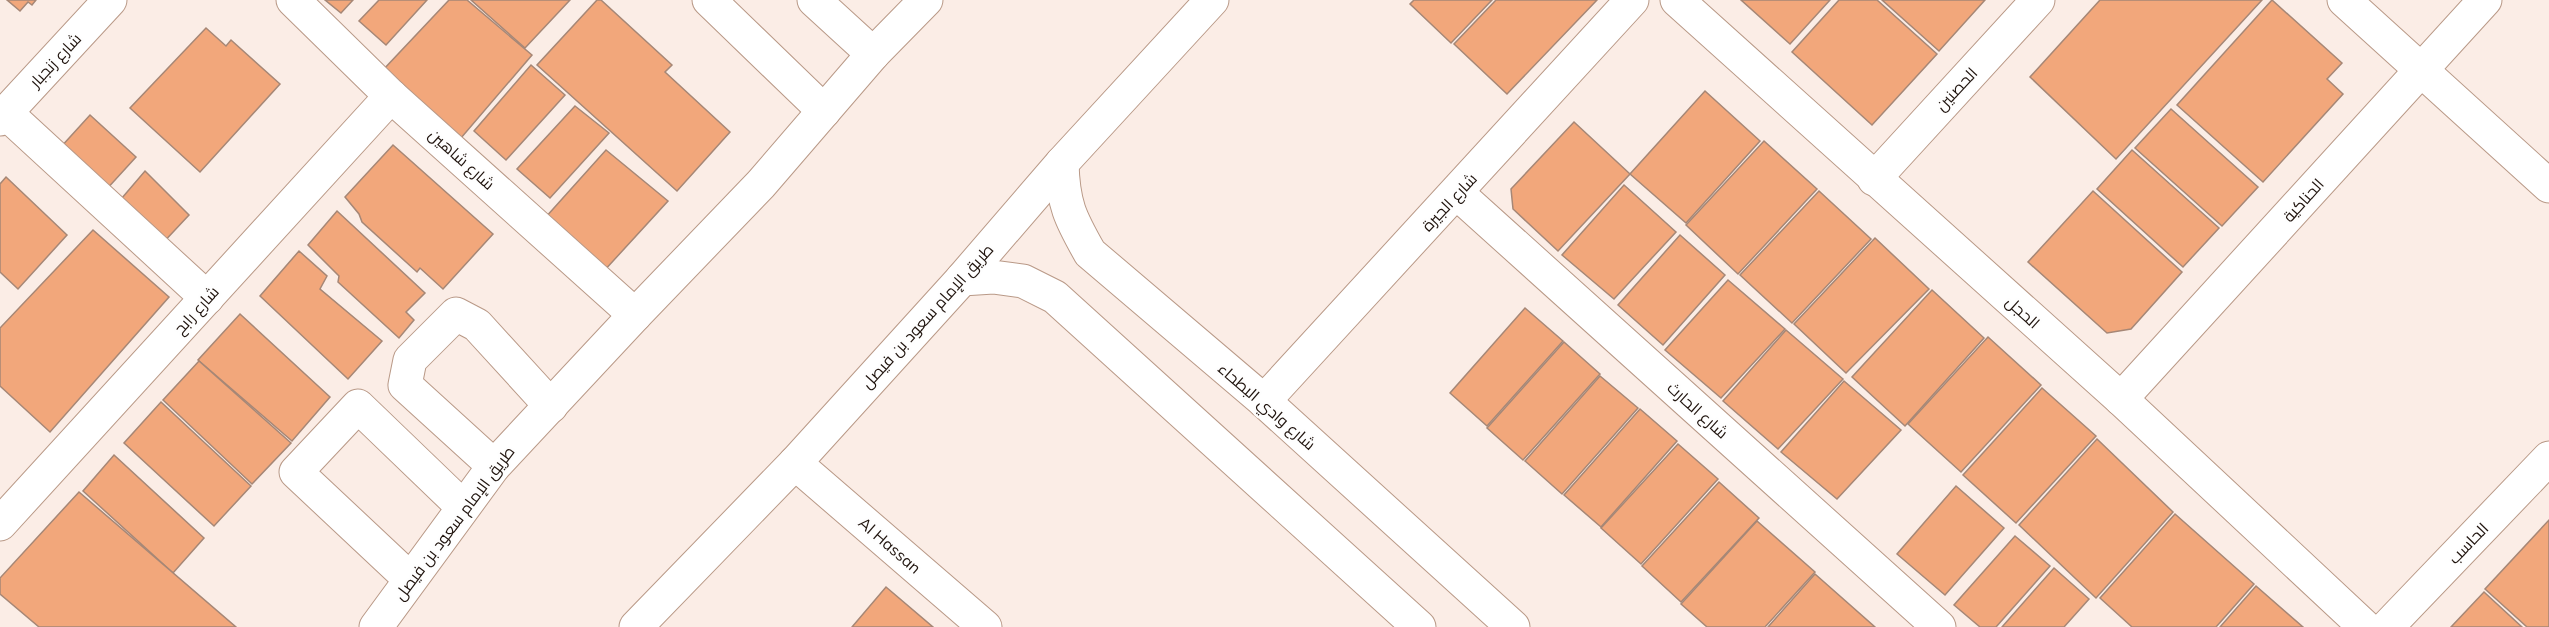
<svg xmlns="http://www.w3.org/2000/svg" width="2549" height="627" font-family="Mulish,Cairo,sans-serif">
<rect width="100%" height="100%" fill="#fbede6"/>
<g fill="#f2a77b" stroke="#a68776" stroke-width="1.5">
<polygon points="7,0 36,0 32,5 28,2 20,11"/>
<polygon points="325,0 353,0 341,13"/>
<polygon points="379,0 427,0 386,45 359,21"/>
<polygon points="449,0 467,0 532,55 461,138 383,70"/>
<polygon points="471,0 570,0 525,48"/>
<polygon points="597,0 601,0 672,65 665,72 730,132 677,191 537,65"/>
<polygon points="1414,0 1492,0 1451,43 1410,4"/>
<polygon points="1496,0 1597,0 1507,94 1454,44"/>
<polygon points="1741,0 1830,0 1790,44"/>
<polygon points="1839,0 1877,0 1937,54 1872,125 1792,52"/>
<polygon points="1882,0 1985,0 1939,51"/>
<polygon points="2100,0 2262,0 2116,159 2030,77"/>
<polygon points="2272,0 2342,63 2327,79 2343,94 2263,182 2177,105"/>
<polygon points="206,28 226,46 231,40 280,84 200,172 130,108"/>
<polygon points="531,65 565,95 506,160 474,131"/>
<polygon points="1705,91 1760,141 1686,223 1630,174"/>
<polygon points="575,106 609,133 550,198 517,169"/>
<polygon points="2171,109 2258,187 2222,226 2135,148"/>
<polygon points="90,115 136,157 105,191 60,148"/>
<polygon points="1574,122 1630,174 1558,251 1513,209 1511,189"/>
<polygon points="1764,141 1817,189 1738,274 1686,225"/>
<polygon points="393,145 493,234 443,289 420,268 417,272 362,222 359,214 345,197"/>
<polygon points="606,150 668,201 603,272 545,218"/>
<polygon points="2132,150 2219,228 2183,267 2097,189"/>
<polygon points="145,171 189,215 160,246 116,205"/>
<polygon points="6,177 67,235 18,289 0,272 0,184"/>
<polygon points="1624,185 1676,232 1614,299 1562,255"/>
<polygon points="1819,191 1871,239 1792,323 1740,275"/>
<polygon points="2093,191 2182,272 2131,329 2107,333 2028,262"/>
<polygon points="337,211 425,293 406,312 414,320 399,338 338,282 339,276 308,245"/>
<polygon points="93,230 169,297 50,432 0,386 0,328"/>
<polygon points="1680,235 1725,275 1663,345 1618,305"/>
<polygon points="1875,238 1929,289 1846,373 1794,324"/>
<polygon points="299,251 327,276 320,289 382,341 348,379 260,296"/>
<polygon points="1728,280 1785,329 1721,398 1665,350"/>
<polygon points="1932,290 1984,338 1905,426 1852,377"/>
<polygon points="1525,308 1563,341 1487,426 1450,393"/>
<polygon points="240,314 330,397 292,441 198,360"/>
<polygon points="1786,330 1843,379 1778,449 1723,401"/>
<polygon points="1988,337 2041,385 1961,472 1908,424"/>
<polygon points="1564,342 1600,374 1523,460 1487,428"/>
<polygon points="199,361 291,443 252,484 163,400"/>
<polygon points="1600,376 1638,408 1562,494 1525,461"/>
<polygon points="1844,381 1901,430 1837,499 1781,452"/>
<polygon points="2042,388 2096,436 2016,523 1963,475"/>
<polygon points="161,402 251,486 214,526 124,443"/>
<polygon points="1640,409 1677,441 1601,527 1564,495"/>
<polygon points="2097,439 2173,512 2096,598 2019,525"/>
<polygon points="1678,444 1718,479 1641,564 1601,528"/>
<polygon points="114,455 204,538 173,573 83,491"/>
<polygon points="1719,482 1759,518 1681,602 1642,566"/>
<polygon points="1956,486 2004,528 1945,595 1897,554"/>
<polygon points="79,492 236,627 39,627 0,594 0,578"/>
<polygon points="2175,514 2254,584 2216,627 2132,627 2100,598"/>
<polygon points="2549,520 2549,627 2527,627 2485,589"/>
<polygon points="1757,521 1815,572 1765,627 1707,627 1681,604"/>
<polygon points="2015,536 2050,566 1996,627 1980,627 1954,605"/>
<polygon points="2054,568 2089,599 2064,627 2002,627"/>
<polygon points="1815,574 1875,627 1768,627"/>
<polygon points="2256,586 2303,627 2220,627"/>
<polygon points="886,587 933,627 852,627"/>
<polygon points="2484,592 2522,627 2451,627"/>
</g>
<g fill="none" stroke-linecap="round" stroke-linejoin="round">
<g stroke="#b99987" stroke-width="35">
<g id="minor">
<polyline points="293,0 391,96 635,315"/>
<polyline points="709,0 824,111"/>
<polyline points="814,0 873,54"/>
<polyline points="1677,0 2121,399 2365,627"/>
<polyline points="2344,0 2549,186"/>
<polyline points="6,113 207,298"/>
<polyline points="0,119 110,0"/>
<path d="M1062,163c1,41 8,55 28,90l174,148 249,226"/>
<polyline points="1874,179 2038,0"/>
<polyline points="1457,193 1939,627"/>
<polyline points="962,279 993,277 1023,281 1055,297 1419,627"/>
<polyline points="2121,399 2485,0"/>
<polyline points="1264,401 1632,0"/>
<polyline points="795,463 985,627"/>
<polyline points="494,466 405,385 410,360 456,314 477,325 551,406"/>
<polyline points="0,524 391,96"/>
<polyline points="410,579 296,472 358,406 463,507"/>
<polyline points="2387,627 2549,458"/>
</g>
</g>
<g stroke="#b99987" stroke-width="35">
<g id="major">
<polyline points="376,627 494,466 635,315 761,184 873,54 926,0"/>
<polyline points="636,627 795,463 962,279 1062,163 1212,0"/>
</g>
</g>
<use href="#minor" stroke="#fff" stroke-width="33"/>
<use href="#major" stroke="#fff" stroke-width="33"/>
</g>
<g text-anchor="middle" stroke-width="5" stroke-linejoin="round" paint-order="stroke">
<g font-size="16" fill="#1f130d" stroke="#fefefe">
<text transform="translate(55 60) rotate(-47)" y="6">شارع زنجبار</text>
<text transform="translate(1956 89) rotate(-47)" y="6">الحصنين</text>
<text transform="translate(462 159) rotate(42)" y="6">شارع شاهين</text>
<text transform="translate(2303 200) rotate(-48)" y="6">الحناكية</text>
<text transform="translate(1449 202) rotate(-47)" y="6">شارع الجيرة</text>
<text transform="translate(196 310) rotate(-48)" y="6">شارع رابح</text>
<text transform="translate(2023 312) rotate(42)" y="6">الحجل</text>
<text transform="translate(927 316) rotate(-48)" y="6">طريق الإمام سعود بن فيصل</text>
<text transform="translate(1267 406) rotate(41)" y="6">شارع وادي البطحاء</text>
<text transform="translate(1698 410) rotate(42)" y="6">شارع الحارث</text>
<text transform="translate(454 523) rotate(-53)" y="6">طريق الإمام سعود بن فيصل</text>
<text transform="translate(2468 543) rotate(-46)" y="6">الحاسب</text>
<text transform="translate(890 545) rotate(41)" y="6">Al Hassan</text>
</g>
</g>
</svg>
